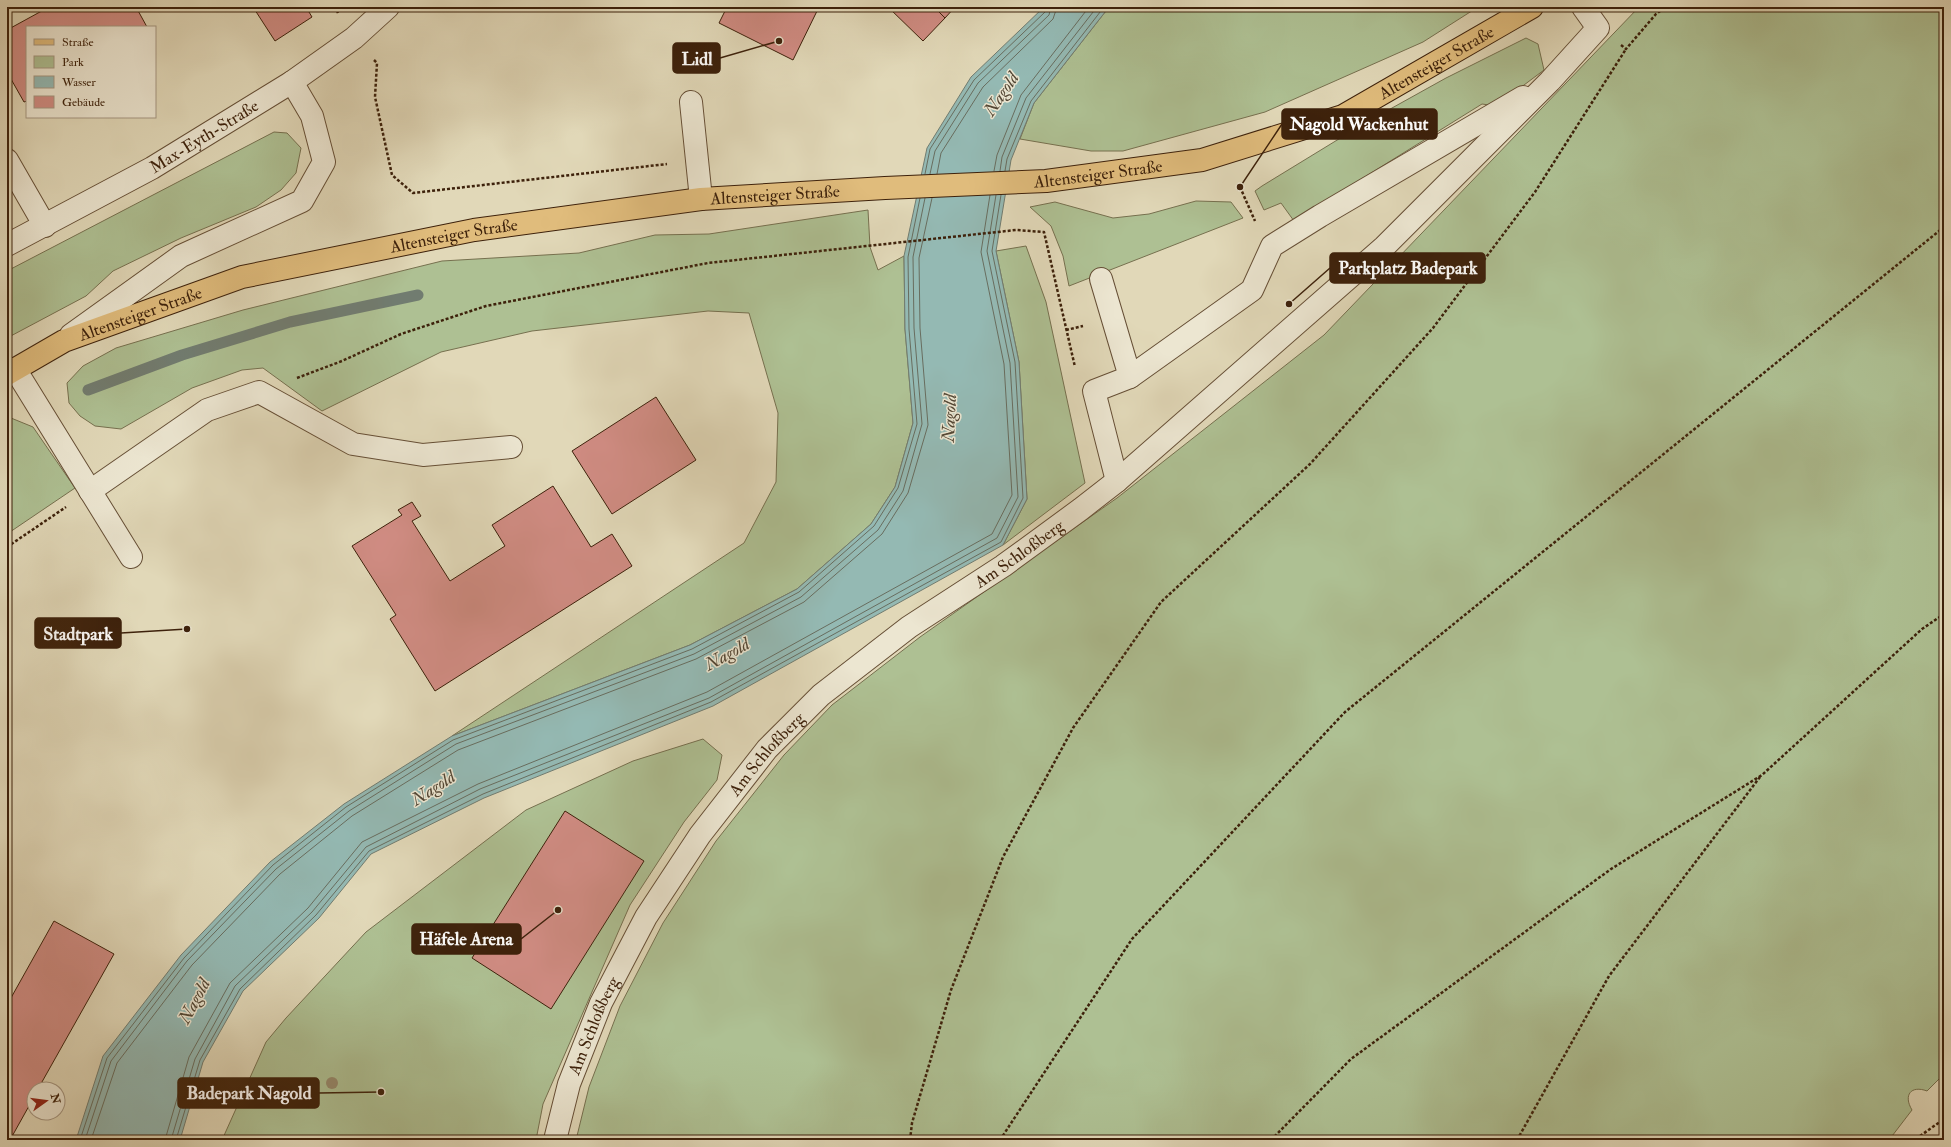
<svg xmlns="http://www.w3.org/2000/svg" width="1951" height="1147" font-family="'IM FELL Double Pica',serif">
<rect width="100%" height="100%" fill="#e1d8b8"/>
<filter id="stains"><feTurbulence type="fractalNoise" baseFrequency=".005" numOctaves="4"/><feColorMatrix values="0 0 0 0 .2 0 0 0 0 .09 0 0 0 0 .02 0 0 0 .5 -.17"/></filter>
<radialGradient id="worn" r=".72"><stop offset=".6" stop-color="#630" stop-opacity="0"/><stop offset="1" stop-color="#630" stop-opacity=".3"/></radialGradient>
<g fill="#aec093" stroke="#76704f">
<polygon points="1109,7 1393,7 1396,12 1403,7 1478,7 1423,42 1265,112 1123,151 1091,151 1020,139 1034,103"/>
<path d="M1639,7h305v1067l-17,17c-16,-6 -24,4 -15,19l-23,30h-1313l13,-53 31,-81 43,-83 53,-82 68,-86 48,-50 88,-68 197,-139 207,-163z"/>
<polygon points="1526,38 1538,44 1544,70 1496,106 1482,104 1294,221 1281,203 1264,210 1255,191 1262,186 1365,123 1446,78"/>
<polygon points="274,132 287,133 301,148 296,173 281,190 256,207 181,238 113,271 86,296 7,338 7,271"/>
<polygon points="1196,201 1231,202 1243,218 1069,286 1063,256 1051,226 1030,207 1055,202 1113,218 1149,214"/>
<polygon points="868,210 870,247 878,270 904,256 905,329 913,423 895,487 871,524 797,589 690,645 452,736 744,543 776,482 778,413 749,313 708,311 532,331 441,352 322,411 263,368 242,370 192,388 121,429 95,426 80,416 69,403 67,383 83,366 116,348 243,310 442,261 579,253 655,235 709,234"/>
<polygon points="1026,246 1046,302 1085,483 1003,545 1027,499 1019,362 996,251"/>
<polygon points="11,418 33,427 75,488 7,534 7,419"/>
<polygon points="703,739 722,755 717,780 684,822 630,905 543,1104 536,1140 222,1140 266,1042 286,1018 366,932 526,810 633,761"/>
</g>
<polygon fill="#94b9b3" stroke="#717c70" points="1044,7 1109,7 1034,103 1011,160 996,251 1019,362 1027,499 1003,545 713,706 484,798 371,854 319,918 243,991 203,1062 180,1140 76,1140 103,1056 181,955 270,862 344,804 452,736 690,645 797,589 871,524 895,487 913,423 905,329 904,256 927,148 971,77"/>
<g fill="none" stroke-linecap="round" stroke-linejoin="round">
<g stroke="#686d5f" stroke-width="1">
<polyline points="994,171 997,155 1021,95 1089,7"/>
<polyline points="1000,171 1002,157 1026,98 1097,7"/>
<polyline points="1005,171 1007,159 1031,101 1104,7"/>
<polyline points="925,174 930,149 974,80 1045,12 1046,7"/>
<polyline points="930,174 935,151 978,83 1049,15 1051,7"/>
<polyline points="937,174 941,153 983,87 1053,19 1057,7"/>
<polyline points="80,1140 107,1058 184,958 273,865 346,807 453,740 692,649 799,592 874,526 898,488 917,424 909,329 908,257 920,198"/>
<polyline points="85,1140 111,1061 187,961 276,869 349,811 456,744 694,654 801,597 878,530 903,491 922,424 914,328 913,257 925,198"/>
<polyline points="91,1140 117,1063 192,965 280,874 352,816 458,750 696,659 804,602 882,534 908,493 928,425 920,328 919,258 932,198"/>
<polyline points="165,1140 189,1057 230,983 308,908 362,842 478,784 707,692 992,534 1012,495 1004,364 981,252 990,195"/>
<polyline points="171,1140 195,1059 235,986 312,912 366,847 480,789 709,698 997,538 1018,497 1010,363 987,251 996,195"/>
<polyline points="176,1140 200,1060 240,989 316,915 369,851 483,794 711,702 1001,542 1023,498 1015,362 992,251 1001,195"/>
</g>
<polyline stroke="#717c70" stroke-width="11" points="88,390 182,355 290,322 418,295"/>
</g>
<g fill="#d08c83" stroke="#3d210b">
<polygon points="49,7 136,7 147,27 27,27 27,101 24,102 7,72 7,30"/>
<polygon points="253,7 306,7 312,17 275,41"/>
<polygon points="727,7 819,7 793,60 719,23"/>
<polygon points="888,7 934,7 945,18 923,41"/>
<polygon points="934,7 955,7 945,18"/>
<polygon points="656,397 696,460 612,514 572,451"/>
<polygon points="553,486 591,547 612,534 632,566 435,691 390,619 396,615 352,546 402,515 398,510 412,502 421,516 412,521 450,581 505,546 492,525"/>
<polygon points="565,811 644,861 551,1009 472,958"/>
<polygon points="54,921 114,954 38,1089 34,1089 34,1097 10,1140 7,1140 7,1005"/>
</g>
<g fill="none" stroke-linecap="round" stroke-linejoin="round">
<g stroke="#664f36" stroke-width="24">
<g id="minor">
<polyline points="691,102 701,199"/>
<polyline points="7,160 45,226"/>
<path id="s1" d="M7,245l145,-77 140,-86 62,-44 34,-31"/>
<polyline points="1101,279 1130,377 1094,391 1117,481"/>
<polyline points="71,335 181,256 302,201 324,162 312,116 292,82"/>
<polyline points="15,369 131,557"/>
<polyline points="1130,377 1252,290 1272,246 1320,216 1523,97"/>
<polyline points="90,491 207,410 259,392 353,444 423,455 511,447"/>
<path id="s2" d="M555,1140l14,-56 32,-81 45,-86 54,-82 67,-86 54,-54 88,-68 94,-61 78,-57 36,-28 267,-234 166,-166 48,-53 -15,-21"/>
</g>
</g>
<g stroke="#3d210b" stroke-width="24">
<g id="major">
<path id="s3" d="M7,374l57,-33 178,-64 232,-47 227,-31 184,-11 161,-7 156,-21 141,-44 189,-109"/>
</g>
</g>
<g stroke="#3d210b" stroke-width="2.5" stroke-dasharray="3 2" stroke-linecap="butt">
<polyline points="335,7 338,13"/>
<polyline points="1621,45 1626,49 1656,14 1666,7"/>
<polyline points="374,60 377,63 375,97 392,175 413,193 667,164"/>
<polyline points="1240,187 1255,221"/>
<polyline points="1066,330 1083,326"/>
<polyline points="297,378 342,361 401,334 486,306 708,263 1016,230 1044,232 1075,367"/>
<polyline points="7,547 66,507"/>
<polyline points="910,1140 912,1123 951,990 1003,857 1073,728 1161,602 1310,464 1433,328 1535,192 1626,49"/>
<polyline points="1000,1140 1132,939 1345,712 1944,227"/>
<polyline points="1271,1140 1351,1059 1611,869 1762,775 1922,629 1944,614"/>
<polyline points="1517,1140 1609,976 1760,777"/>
<polyline points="1917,1140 1920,1136 1944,1119"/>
</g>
<use href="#minor" stroke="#ece6d1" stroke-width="22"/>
<use href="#major" stroke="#e0bc7c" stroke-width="22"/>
</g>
<circle fill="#96896c" cx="332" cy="1083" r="6"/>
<g text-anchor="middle" stroke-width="3" stroke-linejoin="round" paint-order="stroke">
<g font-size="17" fill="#3d210b" stroke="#ece6d1">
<text dy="6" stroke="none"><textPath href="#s3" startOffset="1479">Altensteiger Straße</textPath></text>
<text dy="6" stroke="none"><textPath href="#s1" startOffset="225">Max-Eyth-Straße</textPath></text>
<text dy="6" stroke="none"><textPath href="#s3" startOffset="1119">Altensteiger Straße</textPath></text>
<text dy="6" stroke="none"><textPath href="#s3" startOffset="795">Altensteiger Straße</textPath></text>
<text dy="6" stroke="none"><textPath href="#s3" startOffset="471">Altensteiger Straße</textPath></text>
<text dy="6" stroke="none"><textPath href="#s3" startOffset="147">Altensteiger Straße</textPath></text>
<text dy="6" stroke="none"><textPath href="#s2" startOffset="769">Am Schloßberg</textPath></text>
<text dy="6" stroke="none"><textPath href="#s2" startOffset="445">Am Schloßberg</textPath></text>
<text dy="6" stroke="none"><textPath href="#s2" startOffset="121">Am Schloßberg</textPath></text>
</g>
<g font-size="18" font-style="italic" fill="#534735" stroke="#ece6d1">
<text transform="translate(1001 94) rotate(-56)" y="6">Nagold</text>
<text transform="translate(949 418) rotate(-87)" y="6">Nagold</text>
<text transform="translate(727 654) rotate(-29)" y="6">Nagold</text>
<text transform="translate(433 788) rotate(-33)" y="6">Nagold</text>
<text transform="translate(194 1001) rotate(-62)" y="6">Nagold</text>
</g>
</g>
<path fill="none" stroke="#3d210b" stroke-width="1.5" d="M779 41L720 58M1240 187L1282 124M1289 304L1330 268M187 629L121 633M558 910L521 939M381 1092L319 1093"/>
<g fill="#3d210b" stroke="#ece6d1" stroke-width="1.5">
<circle cx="779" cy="41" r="4"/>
<circle cx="1240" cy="187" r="4"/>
<circle cx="1289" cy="304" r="4"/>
<circle cx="187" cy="629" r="4"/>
<circle cx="558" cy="910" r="4"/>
<circle cx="381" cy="1092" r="4"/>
</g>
<g fill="#3d210b" stroke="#3d210b" stroke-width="1.5">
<rect x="673" y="43" width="47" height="30" rx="4"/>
<rect x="1282" y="109" width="155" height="30" rx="4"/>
<rect x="1330" y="253" width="155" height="30" rx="4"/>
<rect x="35" y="618" width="86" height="30" rx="4"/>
<rect x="412" y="924" width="109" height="30" rx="4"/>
<rect x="178" y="1078" width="141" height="30" rx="4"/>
</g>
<g font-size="18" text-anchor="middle" font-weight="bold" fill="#fff">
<text x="697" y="65">Lidl</text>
<text x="1359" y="130">Nagold Wackenhut</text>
<text x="1408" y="274">Parkplatz Badepark</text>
<text x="78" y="640">Stadtpark</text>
<text x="466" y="945">Häfele Arena</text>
<text x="249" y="1099">Badepark Nagold</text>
</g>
<rect width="1951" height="1147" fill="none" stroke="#e1d8b8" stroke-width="24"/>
<rect x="8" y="8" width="1935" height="1131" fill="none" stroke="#3d210b" stroke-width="2"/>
<rect x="12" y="12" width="1927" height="1123" fill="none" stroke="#3d210b"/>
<rect x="26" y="26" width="130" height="92" fill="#ece6d1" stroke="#a69782"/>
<rect x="34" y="39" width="20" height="6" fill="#e0bc7c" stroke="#a69782"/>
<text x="62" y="46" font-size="12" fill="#3d210b">Straße</text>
<rect x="34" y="56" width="20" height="12" fill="#aec093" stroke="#a69782"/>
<text x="62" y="66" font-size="12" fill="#3d210b">Park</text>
<rect x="34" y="76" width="20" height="12" fill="#94b9b3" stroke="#a69782"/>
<text x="62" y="86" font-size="12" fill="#3d210b">Wasser</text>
<rect x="34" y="96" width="20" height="12" fill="#d08c83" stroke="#a69782"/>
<text x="62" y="106" font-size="12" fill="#3d210b">Gebäude</text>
<g transform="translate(46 1101) rotate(76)"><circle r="19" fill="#ece6d1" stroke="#a69782"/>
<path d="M0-3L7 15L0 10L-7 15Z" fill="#8f2418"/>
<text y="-6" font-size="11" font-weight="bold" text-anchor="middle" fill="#3d210b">N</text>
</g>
<rect width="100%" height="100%" filter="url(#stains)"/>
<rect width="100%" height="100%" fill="url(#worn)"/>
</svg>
